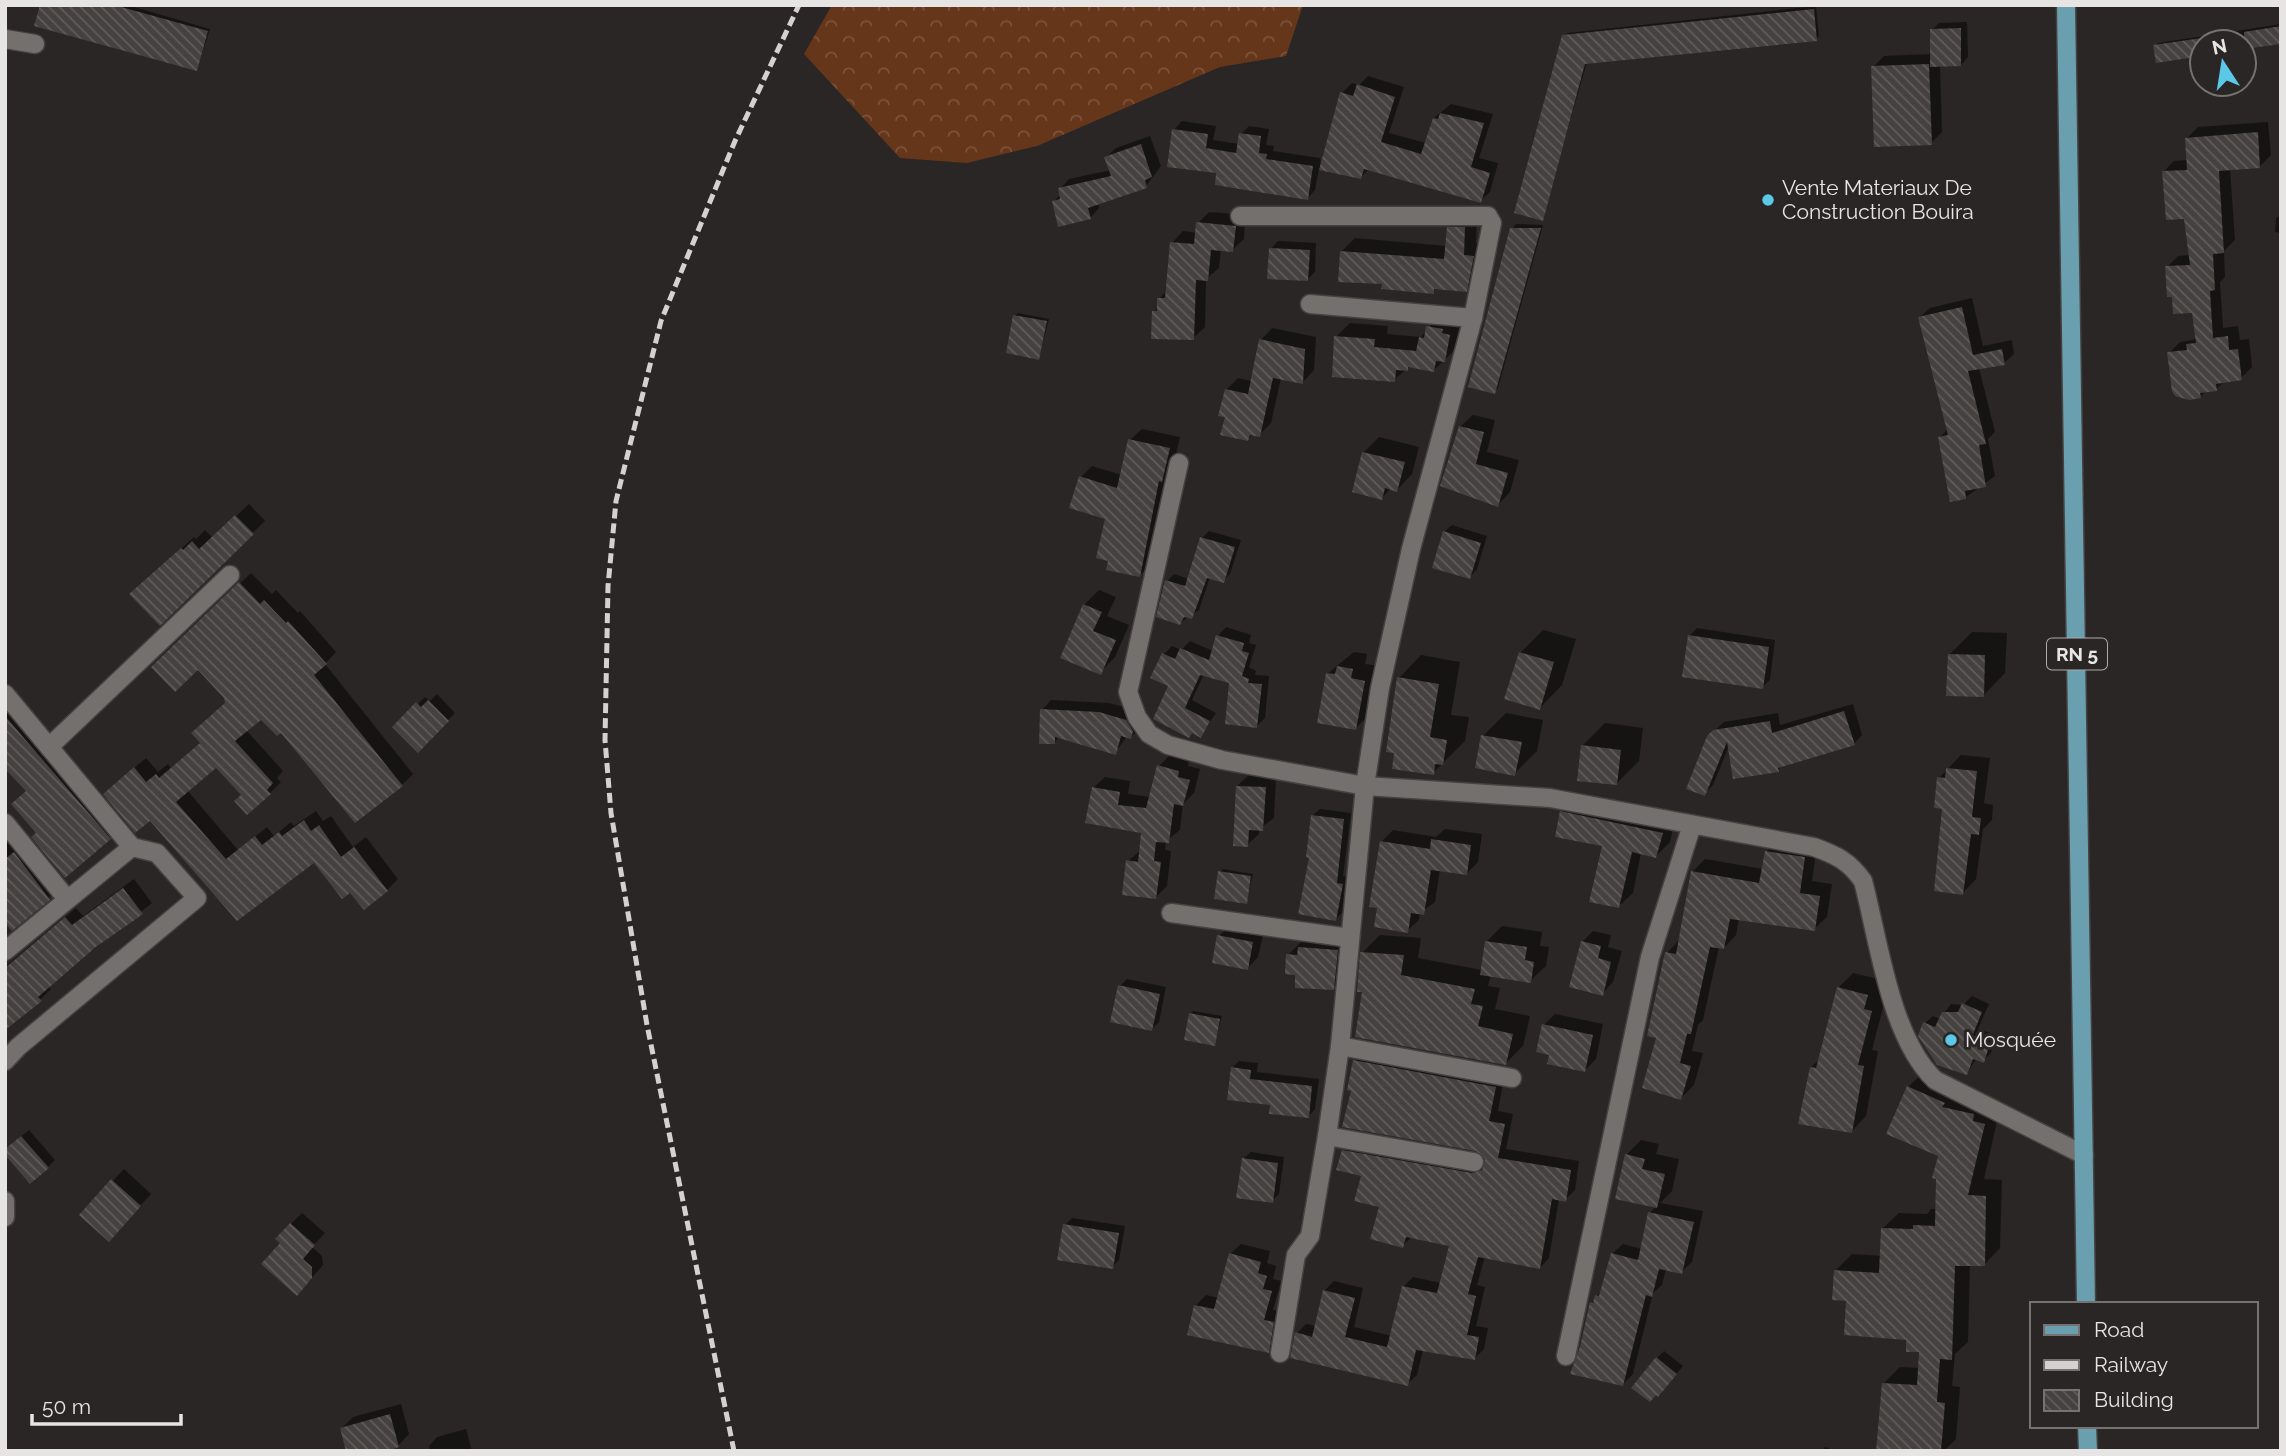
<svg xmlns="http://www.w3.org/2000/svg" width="2286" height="1456" font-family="Raleway,sans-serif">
<defs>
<pattern id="forest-crowns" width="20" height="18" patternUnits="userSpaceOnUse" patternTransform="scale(1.75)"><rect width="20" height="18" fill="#66361a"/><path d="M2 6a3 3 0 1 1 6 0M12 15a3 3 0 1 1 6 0" fill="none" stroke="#7c533b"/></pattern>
<pattern id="building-back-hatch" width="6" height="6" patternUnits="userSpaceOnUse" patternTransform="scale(1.75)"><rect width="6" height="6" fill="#44413f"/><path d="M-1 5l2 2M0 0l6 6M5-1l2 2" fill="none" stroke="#5f5c5b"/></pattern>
</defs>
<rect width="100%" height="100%" fill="#292625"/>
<polygon fill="url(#forest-crowns)" points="832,5 1303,5 1286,56 1220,67 1037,146 967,163 900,158 804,54"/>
<g fill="#0007">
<polygon points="42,5 127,5 210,29 197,69"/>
<polygon points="1816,6 1819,36 1816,39 1587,62 1542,219 1564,36 1567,33"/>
<polygon points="1967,22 1968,57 1961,65 1940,65 1942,132 1931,143 1873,67 1884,56 1932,54 1932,30 1939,23"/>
<polygon points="2281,24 2281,42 2244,48 2244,42 2202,42 2202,54 2155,46 2158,43"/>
<polygon points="1368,76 1404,87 1389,133 1426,143 1434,118 1451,104 1493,114 1479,158 1498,163 1490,192 1480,201 1369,169 1361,177 1319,168 1315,190 1307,199 1218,171 1174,130 1182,121 1216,126 1213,140 1239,144 1241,134 1249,126 1269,129 1266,145 1274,146 1273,151 1320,158 1321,168 1342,93 1352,83 1359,85"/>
<polygon points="2268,122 2271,155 2260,166 2230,168 2235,240 2224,251 2225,277 2220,282 2223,328 2238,326 2240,340 2249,339 2252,367 2241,378 2225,381 2216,389 2206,391 2200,397 2169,353 2180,342 2193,340 2197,337 2193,311 2167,267 2178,256 2190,255 2186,217 2163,172 2174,161 2188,160 2187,138 2198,127"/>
<polygon points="1150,136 1161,166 1146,186 1098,203 1099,208 1090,218 1054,201 1061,194 1060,189 1069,179 1111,170 1106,157 1116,148"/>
<polygon points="1209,212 1245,215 1244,239 1232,250 1221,249 1219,268 1206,279 1205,327 1193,338 1154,312 1159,307 1159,299 1167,290 1172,243 1183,231 1197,233 1198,223"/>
<polygon points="1461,215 1477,215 1476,243 1486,244 1479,277 1466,290 1437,287 1433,292 1384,283 1342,251 1355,238 1447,246 1448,228"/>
<polygon points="2281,215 2281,233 2275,232 2276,218"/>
<polygon points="1516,224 1543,225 1498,388 1494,392 1512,229"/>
<polygon points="1278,241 1316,243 1315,272 1308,279 1271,249"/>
<polygon points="1972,298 1983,346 2012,340 2014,354 2004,363 1979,368 1995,432 1988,439 1995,476 1966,497 1940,437 1948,429 1920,317 1930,308"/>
<polygon points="1018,313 1049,319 1039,358 1015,316"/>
<polygon points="1441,313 1463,322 1458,347 1434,370 1410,366 1394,380 1336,337 1350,323 1388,326 1387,334 1421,337"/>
<polygon points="1272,328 1316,337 1314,370 1303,382 1281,378 1271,423 1259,435 1254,434 1248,439 1226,390 1238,378 1252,381 1261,340"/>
<polygon points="1473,415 1495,420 1487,452 1519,460 1510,492 1498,505 1442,485 1460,427"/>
<polygon points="1142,429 1180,437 1151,564 1140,575 1081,477 1092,466 1122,475 1130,440"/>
<polygon points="1379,437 1419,447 1412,474 1397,490 1391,488 1382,498 1364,452"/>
<polygon points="249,504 265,521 160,623 144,582 194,537 196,539 205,530 213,538"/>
<polygon points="1452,525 1487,536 1477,569 1470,577 1444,532"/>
<polygon points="1209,531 1241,540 1230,574 1223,581 1210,577 1199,610 1180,623 1167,581 1174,574 1189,579 1202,538"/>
<polygon points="251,573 272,594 276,590 298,613 300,611 336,652 325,664 413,774 402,785 281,731 261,717 246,730 283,771 277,778 281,782 270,793 243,795 216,765 187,790 238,850 267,827 274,836 291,822 294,826 316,811 323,821 331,816 353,847 366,837 398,879 387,890 350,890 314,860 237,919 116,783 146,758 158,772 168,764 171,768 202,742 227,702 226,698 198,667 153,667"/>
<polygon points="1099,590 1116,597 1107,616 1129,625 1115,657 1100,673 1084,605"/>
<polygon points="1226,627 1251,635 1249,643 1256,645 1249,667 1256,671 1255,675 1269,676 1265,718 1257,726 1231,682 1204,674 1192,700 1216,713 1201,735 1170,685 1164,654 1172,646 1181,650 1190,641 1213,651 1218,636"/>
<polygon points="1697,628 1775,640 1770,680 1762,687 1689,636"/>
<polygon points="1543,630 1576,639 1562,685 1540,708 1520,653"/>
<polygon points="1972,632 2007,633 2005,673 1983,696 1950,654"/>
<polygon points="1354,652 1367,654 1365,664 1379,666 1371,713 1356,728 1327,674"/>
<polygon points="1421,655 1460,662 1451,715 1469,717 1465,741 1433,773 1399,678"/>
<polygon points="437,694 455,713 418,750 394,727 425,697 430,701"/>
<polygon points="5,697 123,824 109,838 38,832 27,790 5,766"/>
<polygon points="1051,700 1109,703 1135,710 1140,728 1131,737 1127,736 1115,753 1060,736 1054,743 1042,710"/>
<polygon points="1853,704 1862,735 1854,744 1784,764 1778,770 1729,746 1713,785 1704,794 1708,737 1724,722 1778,713 1780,725"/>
<polygon points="1506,713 1543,720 1537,751 1514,774 1483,736"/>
<polygon points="1605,723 1643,728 1639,761 1616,784 1582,746"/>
<polygon points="1170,755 1189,760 1188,766 1200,769 1194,793 1183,804 1180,830 1166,841 1165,850 1171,851 1167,886 1156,897 1128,861 1141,850 1143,831 1093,788 1105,777 1130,781 1128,794 1151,797 1159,766"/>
<polygon points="1961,755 1990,758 1984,803 1993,805 1992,820 1983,829 1976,879 1963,893 1939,778"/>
<polygon points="1249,775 1276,776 1274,818 1259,829 1259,834 1247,845 1237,786"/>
<polygon points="1575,798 1675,819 1670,842 1656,856 1641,853 1633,893 1619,906 1604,844 1561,812"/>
<polygon points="1320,809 1351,813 1343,876 1349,877 1343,912 1336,919 1311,856 1312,816"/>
<polygon points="5,823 62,885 48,898 5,921"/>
<polygon points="1445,829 1482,834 1478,862 1466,874 1440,869 1435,902 1420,913 1419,920 1407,931 1379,906 1381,842 1393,830 1436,837"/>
<polygon points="1779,839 1817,845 1812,881 1832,884 1827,917 1814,929 1739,919 1736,935 1724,948 1719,947 1703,1020 1698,1025 1692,1051 1703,1053 1694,1085 1681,1098 1658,1037 1667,953 1679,940 1692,872 1705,859 1763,869 1766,852"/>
<polygon points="1223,869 1253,874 1246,902 1220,872"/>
<polygon points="134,879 152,903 48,986 51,989 40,1000 5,1022 5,967 76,908 83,916"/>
<polygon points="1230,925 1264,931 1258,957 1247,969 1219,936"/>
<polygon points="1502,926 1542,932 1540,946 1549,947 1546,966 1530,981 1491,975 1488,986 1500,988 1495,1009 1530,1016 1523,1046 1506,1063 1364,990 1362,953 1380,935 1421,938 1418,958 1482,970 1487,941"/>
<polygon points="1593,931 1611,935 1608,947 1622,951 1613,982 1602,994 1582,942"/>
<polygon points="1352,936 1348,973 1333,988 1297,974 1288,955 1303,940"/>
<polygon points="1853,973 1882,980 1879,994 1886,996 1872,1050 1878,1051 1866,1116 1851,1132 1811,1067 1820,1059 1838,988"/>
<polygon points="1127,979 1166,987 1159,1022 1152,1029 1120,986"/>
<polygon points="1972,996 1989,1004 1978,1029 1997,1035 1991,1053 1983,1061 1977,1058 1967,1073 1925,1023 1933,1016 1940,1019 1951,1004 1963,1005"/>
<polygon points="1193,1011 1222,1016 1214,1044 1190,1014"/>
<polygon points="1555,1014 1603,1024 1596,1059 1585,1070 1551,1054 1544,1025"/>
<polygon points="1364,1051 1504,1077 1498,1111 1513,1114 1506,1149 1579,1161 1575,1190 1565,1200 1559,1199 1549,1258 1540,1268 1485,1256 1477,1285 1485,1287 1476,1326 1488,1328 1484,1349 1475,1358 1423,1350 1417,1375 1407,1384 1297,1333 1306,1324 1316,1326 1324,1291 1334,1281 1363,1288 1354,1327 1392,1336 1403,1287 1413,1277 1441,1283 1451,1244 1412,1237 1402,1246 1363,1175 1343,1151 1353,1141 1483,1164 1487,1164 1486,1157 1477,1149 1353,1089 1354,1061"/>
<polygon points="1239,1061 1258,1063 1257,1072 1319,1079 1315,1109 1308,1117 1272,1103 1232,1068"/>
<polygon points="1925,1071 2000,1108 1984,1179 2002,1180 2000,1248 1984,1265 1970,1264 1968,1342 1955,1354 1952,1386 1960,1387 1956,1439 1944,1451 1878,1451 1884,1383 1900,1367 1920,1368 1921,1351 1908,1338 1848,1299 1835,1271 1852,1254 1882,1256 1882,1229 1899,1213 1927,1214 1931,1209 1937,1209 1940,1155 1908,1087"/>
<polygon points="29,1130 55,1160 48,1167 11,1145"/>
<polygon points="1641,1140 1659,1144 1656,1154 1679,1159 1672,1191 1660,1203 1703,1211 1692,1262 1681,1272 1666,1269 1662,1285 1653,1293 1633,1374 1623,1384 1582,1347 1592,1303 1603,1289 1612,1254 1623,1244 1642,1249 1650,1213 1656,1206 1626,1155"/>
<polygon points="1251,1152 1284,1157 1279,1194 1272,1201 1243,1159"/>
<polygon points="124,1169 151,1194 120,1228 81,1214"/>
<polygon points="302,1213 325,1233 312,1247 322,1256 323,1265 308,1282 282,1243 291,1224"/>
<polygon points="1072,1218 1125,1226 1119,1260 1112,1267 1065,1225"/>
<polygon points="1241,1244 1270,1251 1267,1263 1276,1266 1273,1279 1281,1281 1273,1310 1283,1312 1279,1341 1268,1351 1196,1305 1206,1295 1219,1298 1230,1254"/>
<polygon points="1664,1351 1683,1366 1665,1388 1657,1358"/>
<polygon points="401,1404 409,1434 398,1446 342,1428 353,1417"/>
<polygon points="466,1429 472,1451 430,1451 429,1446 437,1437"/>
<polygon points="1825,1447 1837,1451 1822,1451"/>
</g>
<g fill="url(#building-back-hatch)">
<polygon points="40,5 114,5 208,31 197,71 34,26"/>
<polygon points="1814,9 1817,41 1585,64 1543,221 1514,213 1562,35"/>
<polygon points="2281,26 2281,44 2244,49 2244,32"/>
<polygon points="1961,28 1961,66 1930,67 1930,29"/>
<polygon points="2202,38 2202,56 2156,63 2153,45"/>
<polygon points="1929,64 1932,145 1874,147 1871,66"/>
<polygon points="1357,84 1395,97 1381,142 1421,154 1433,118 1438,119 1440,113 1484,123 1471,167 1490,173 1481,203 1364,169 1361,179 1319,170 1340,92 1353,96"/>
<polygon points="1172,129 1208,134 1206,148 1236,153 1239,133 1261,136 1259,153 1267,154 1266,159 1313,166 1308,200 1215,185 1216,173 1167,167"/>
<polygon points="2258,132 2260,168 2219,171 2224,253 2213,254 2215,290 2210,291 2213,338 2228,336 2229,350 2238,349 2242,380 2216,384 2217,391 2200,393 2201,398 2189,400 2175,396 2172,391 2167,352 2187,350 2186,344 2196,343 2192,313 2173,314 2172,297 2167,297 2165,266 2190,265 2184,219 2166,220 2162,171 2187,170 2185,138"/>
<polygon points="1141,144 1152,177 1145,180 1147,188 1088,208 1091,219 1058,227 1052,201 1060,199 1058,188 1111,176 1104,157"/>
<polygon points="1196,222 1236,226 1233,252 1211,250 1208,281 1196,280 1194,340 1151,339 1152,311 1157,311 1157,298 1165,298 1170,242 1194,244"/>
<polygon points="1447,227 1465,227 1464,255 1474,256 1467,292 1434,289 1434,294 1381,289 1382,284 1338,282 1340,251 1444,259"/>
<polygon points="1510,228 1541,228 1495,394 1468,387"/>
<polygon points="1269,248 1310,250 1308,281 1267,279"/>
<polygon points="1962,307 1973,355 2002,349 2005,365 1968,371 1986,444 1979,445 1986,487 1965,491 1966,499 1950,502 1938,437 1948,435 1918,317"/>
<polygon points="1013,315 1047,321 1039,360 1006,353"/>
<polygon points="1426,326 1443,329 1442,333 1450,335 1445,362 1436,361 1434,372 1408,367 1408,371 1396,370 1395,382 1332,377 1334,336 1375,339 1374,347 1416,351 1419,337 1424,338"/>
<polygon points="1259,339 1305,349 1303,384 1273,378 1260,437 1250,435 1248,441 1220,435 1225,417 1218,416 1225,389 1248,394"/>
<polygon points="1459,426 1484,432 1476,464 1508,473 1498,507 1440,486"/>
<polygon points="1128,439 1170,448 1162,482 1159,481 1140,577 1106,570 1108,561 1096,558 1105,519 1069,508 1079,476 1117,488"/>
<polygon points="1362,452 1405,462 1397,492 1385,488 1382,500 1352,492"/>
<polygon points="235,515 254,534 160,626 129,594 181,548 183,550 192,541 199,549"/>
<polygon points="1443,531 1481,543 1470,579 1432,568"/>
<polygon points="1200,537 1235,547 1224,583 1207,578 1192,619 1184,617 1180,625 1156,617 1165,580 1185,586"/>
<polygon points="239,582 260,604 264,600 286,623 288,621 327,664 314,675 403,786 355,823 281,733 277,736 261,720 235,741 273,783 267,790 271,794 247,815 234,801 241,795 216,768 176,802 226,859 255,836 262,845 279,832 282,836 304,820 311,831 319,825 341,857 354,847 388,891 364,910 350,893 342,899 314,863 237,921 150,821 135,833 103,794 134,767 146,782 156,774 159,778 200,743 191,733 225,703 224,698 198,670 175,692 151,667"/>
<polygon points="1083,604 1102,612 1093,631 1116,640 1101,675 1060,658"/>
<polygon points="1216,635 1244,643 1242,651 1249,653 1242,676 1249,679 1248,683 1262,684 1257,728 1225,724 1229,683 1200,675 1185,708 1210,721 1201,738 1192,733 1189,738 1153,719 1168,686 1150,678 1162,653 1175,659 1180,648 1209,660"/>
<polygon points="1688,635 1769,647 1763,689 1682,677"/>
<polygon points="1519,652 1554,662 1540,710 1504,699"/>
<polygon points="1948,654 1985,655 1984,697 1946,696"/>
<polygon points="1337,666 1353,669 1351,678 1365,681 1356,730 1317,723 1326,673 1335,674"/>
<polygon points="1397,677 1439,684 1430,737 1447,740 1443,765 1435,764 1434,775 1392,769 1394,753 1386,752"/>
<polygon points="428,700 449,721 418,753 392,727 416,702 421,707"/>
<polygon points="1040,709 1099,712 1126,720 1133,731 1131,739 1121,736 1116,755 1055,737 1055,744 1039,744"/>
<polygon points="1844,711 1855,745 1778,768 1779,772 1733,779 1727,742 1705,796 1686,789 1707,736 1713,730 1770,721 1772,733"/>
<polygon points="5,716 111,839 65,878 31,837 36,833 11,804 26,791 5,769"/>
<polygon points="1481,735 1522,742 1515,776 1475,768"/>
<polygon points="1581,745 1621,750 1617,785 1577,781"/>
<polygon points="1157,765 1179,771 1178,777 1190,780 1183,806 1174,804 1169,843 1156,842 1154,861 1161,862 1156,899 1122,895 1126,860 1138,862 1141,833 1085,823 1092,787 1120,792 1118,805 1146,808"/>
<polygon points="1946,768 1977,771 1972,817 1981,818 1979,835 1971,834 1963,895 1934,891 1942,809 1934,808 1937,777 1945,778"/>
<polygon points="1236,786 1266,787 1263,831 1249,830 1248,847 1233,846"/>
<polygon points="1560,811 1663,833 1656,858 1632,852 1619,908 1589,902 1602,846 1555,837"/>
<polygon points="1311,815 1344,819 1337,883 1343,884 1336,921 1298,914 1309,858 1306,857"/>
<polygon points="1431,839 1471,845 1467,875 1431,870 1424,915 1411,913 1408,933 1374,927 1377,908 1369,907 1380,841 1430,849"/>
<polygon points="1765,851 1805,857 1800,893 1820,896 1815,931 1730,919 1724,949 1710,947 1691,1034 1687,1034 1680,1063 1691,1066 1681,1100 1642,1088 1656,1038 1647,1036 1665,952 1676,954 1691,871 1759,883"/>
<polygon points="14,852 50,900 12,931 5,923 5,859"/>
<polygon points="1218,871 1251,876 1247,904 1214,899"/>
<polygon points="123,888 143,914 96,947 38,997 42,1001 5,1030 5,968 65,917 72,925"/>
<polygon points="1217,935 1253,942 1248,970 1212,963"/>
<polygon points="1485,941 1527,947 1525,960 1534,962 1531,983 1480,975"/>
<polygon points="1581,941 1601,946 1598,958 1611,962 1603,996 1569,987"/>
<polygon points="1298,947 1338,950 1334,990 1295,988 1295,975 1285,974 1286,954 1297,955"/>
<polygon points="1360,952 1404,955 1401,975 1475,989 1471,1004 1483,1006 1478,1026 1513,1034 1506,1065 1355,1037 1362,992 1357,992"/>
<polygon points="1118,985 1160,994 1152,1031 1110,1022"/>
<polygon points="1837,987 1868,995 1864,1009 1872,1011 1858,1065 1864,1066 1852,1133 1798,1124 1810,1067 1816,1068"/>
<polygon points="1962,1003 1982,1012 1972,1037 1990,1043 1984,1063 1973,1059 1967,1075 1937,1065 1918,1036 1923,1022 1935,1027 1942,1012 1958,1012"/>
<polygon points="1189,1013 1220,1019 1215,1046 1184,1040"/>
<polygon points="1542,1024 1593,1035 1585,1072 1547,1064 1549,1055 1536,1052"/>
<polygon points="1353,1060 1496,1087 1489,1121 1505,1124 1498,1158 1571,1170 1566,1202 1552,1199 1540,1269 1478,1257 1468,1294 1476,1296 1467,1335 1479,1337 1475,1360 1416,1350 1408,1386 1290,1358 1295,1332 1312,1337 1323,1290 1355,1298 1345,1337 1387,1347 1402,1286 1437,1293 1449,1246 1406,1237 1403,1248 1370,1239 1379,1207 1354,1201 1361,1176 1336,1170 1342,1150 1472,1173 1482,1170 1485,1159 1476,1151 1342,1127 1351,1091 1347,1090"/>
<polygon points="1231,1067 1251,1070 1250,1079 1312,1086 1309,1118 1269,1114 1270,1105 1227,1100"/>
<polygon points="1907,1086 1945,1103 1942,1107 1974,1114 1973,1121 1985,1124 1968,1195 1986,1196 1985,1266 1955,1266 1952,1360 1940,1359 1937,1402 1945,1403 1941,1451 1876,1451 1882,1383 1917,1385 1919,1352 1906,1352 1906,1340 1844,1335 1846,1301 1832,1300 1834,1270 1879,1273 1881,1228 1913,1229 1913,1225 1935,1226 1936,1179 1932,1178 1938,1156 1886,1134"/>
<polygon points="21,1136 49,1168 30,1184 5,1155 5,1149"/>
<polygon points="1625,1154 1645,1159 1642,1169 1665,1174 1657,1208 1615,1199"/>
<polygon points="1242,1158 1278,1163 1273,1203 1236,1198"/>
<polygon points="111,1179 141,1206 109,1242 79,1215"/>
<polygon points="1648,1212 1694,1222 1682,1274 1659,1269 1652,1297 1646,1295 1623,1386 1570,1374 1580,1347 1590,1302 1593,1303 1595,1295 1599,1296 1611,1253 1638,1260"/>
<polygon points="290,1223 315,1245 303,1259 312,1267 312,1278 297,1296 261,1264 280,1243 275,1239"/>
<polygon points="1063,1224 1119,1233 1113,1269 1057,1260"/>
<polygon points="1229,1253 1261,1262 1258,1273 1267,1276 1263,1289 1272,1291 1264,1320 1274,1322 1269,1353 1187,1335 1194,1305 1214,1309"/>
<polygon points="1656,1357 1677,1374 1658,1397 1656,1395 1650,1402 1631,1388"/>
<polygon points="390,1414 399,1447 386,1451 346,1451 340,1428"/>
</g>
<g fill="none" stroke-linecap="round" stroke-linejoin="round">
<g stroke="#454241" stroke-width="21">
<g id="minor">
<polyline points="5,39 35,44"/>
<polyline points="1240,216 1488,216 1492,223 1473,318"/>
<path d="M1179,463l-51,229 9,25 12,17 19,11 54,15 143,26 185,12 264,49c22,8 35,14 49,34 16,60 27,156 72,199l149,75"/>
<polyline points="5,694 132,847 157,853 197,898 18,1047 5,1061"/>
<polyline points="49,747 230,575"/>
<polyline points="5,823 67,899"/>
<polyline points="1171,913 1350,938"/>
<polyline points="5,951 132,847"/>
<polyline points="1340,1046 1512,1078"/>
<polyline points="1327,1136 1474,1162"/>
<polyline points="5,1201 5,1217"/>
<polyline points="1280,1353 1296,1255 1310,1236 1327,1136 1340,1046 1365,786 1380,688 1411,549 1473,318 1310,304"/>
<polyline points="1566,1356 1650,957 1692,825"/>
</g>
</g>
<g stroke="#454241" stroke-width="21">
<g id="major">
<polyline points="2066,5 2086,1304"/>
<polyline points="2087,1426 2088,1451"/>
</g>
</g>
<use href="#minor" stroke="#74706e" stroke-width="18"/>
<use href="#major" stroke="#699fae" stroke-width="18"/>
<polyline stroke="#d4d1d0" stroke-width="5" stroke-dasharray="10 5" stroke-linecap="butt" points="734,1451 647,1025 611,813 605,740 608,586 616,501 661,321 735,141 799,5"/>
</g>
<g fill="#5ac8e6" stroke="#292625" stroke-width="2.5">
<circle cx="1768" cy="200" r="7"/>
<circle cx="1951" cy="1040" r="7"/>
</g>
<g text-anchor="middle" stroke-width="6" stroke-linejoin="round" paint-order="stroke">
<rect fill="#292625" stroke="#aeacab" stroke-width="2" x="2047" y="638.5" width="60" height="31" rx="5"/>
<g font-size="19" font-weight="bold" fill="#e7e5e4">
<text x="2077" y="661">RN 5</text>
</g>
<g font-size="21" fill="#e7e5e4" stroke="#292625" text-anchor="start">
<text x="1782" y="195">Vente Materiaux De<tspan x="1782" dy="24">Construction Bouira</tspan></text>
<text x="1965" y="1047">Mosquée</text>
</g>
</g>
<rect width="2286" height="1456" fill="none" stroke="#e7e5e4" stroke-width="14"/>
<rect x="2030" y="1302" width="228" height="126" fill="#292625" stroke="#757271" stroke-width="2"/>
<rect x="2044" y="1325" width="35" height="10" fill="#699fae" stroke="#757271" stroke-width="2"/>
<text x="2094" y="1337" font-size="21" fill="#e7e5e4">Road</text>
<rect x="2044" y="1360" width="35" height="10" fill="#d4d1d0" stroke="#757271" stroke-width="2"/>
<text x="2094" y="1372" font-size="21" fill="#e7e5e4">Railway</text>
<rect x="2044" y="1390" width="35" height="21" fill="url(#building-back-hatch)" stroke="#757271" stroke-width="2"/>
<text x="2094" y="1407" font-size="21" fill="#e7e5e4">Building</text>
<g transform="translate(2223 63) rotate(348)"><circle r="33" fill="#292625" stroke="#757271" stroke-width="2"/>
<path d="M0-5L12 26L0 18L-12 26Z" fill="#5ac8e6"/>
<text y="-10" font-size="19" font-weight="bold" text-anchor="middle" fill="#e7e5e4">N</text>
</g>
<path d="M32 1414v10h149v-10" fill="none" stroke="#e7e5e4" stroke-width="3.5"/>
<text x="42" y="1414" font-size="21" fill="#e7e5e4" stroke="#292625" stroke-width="5" paint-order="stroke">50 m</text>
</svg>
